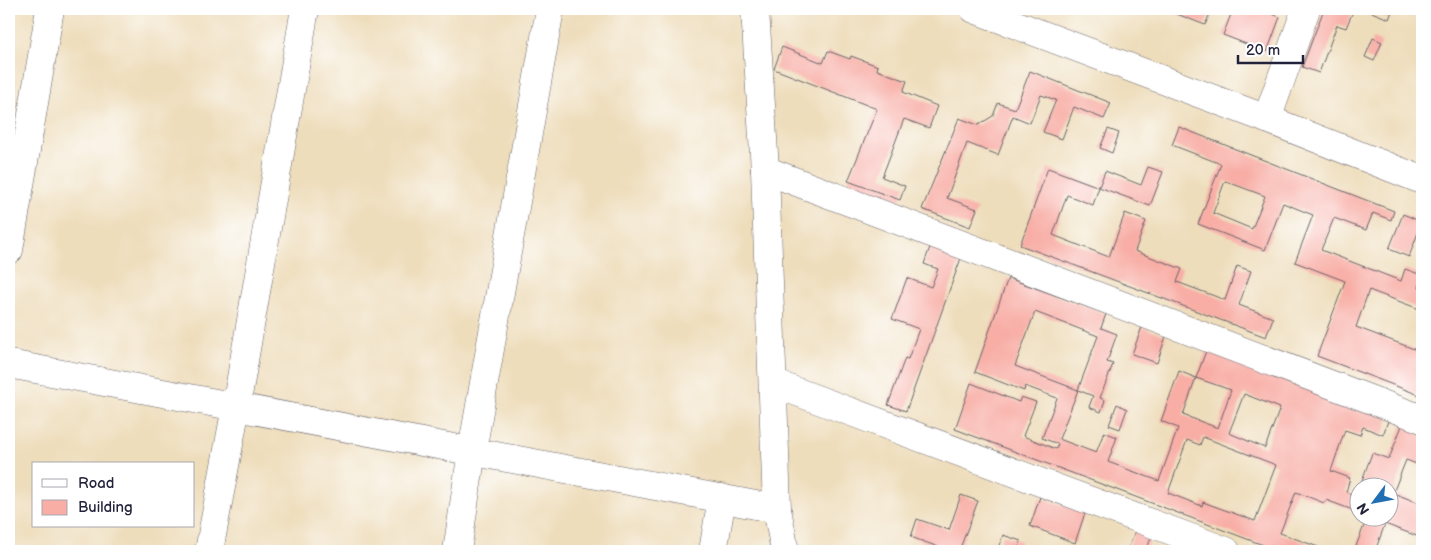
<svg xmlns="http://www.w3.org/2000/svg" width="1431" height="560" font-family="'Balsamiq Sans',sans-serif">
<rect width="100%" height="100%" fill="#fff"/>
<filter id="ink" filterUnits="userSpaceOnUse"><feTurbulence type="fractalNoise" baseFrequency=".02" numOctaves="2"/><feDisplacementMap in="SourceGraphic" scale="10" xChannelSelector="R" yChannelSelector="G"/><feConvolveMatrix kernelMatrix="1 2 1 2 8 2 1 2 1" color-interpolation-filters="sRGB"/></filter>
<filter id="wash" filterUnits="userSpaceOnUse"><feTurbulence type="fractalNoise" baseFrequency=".0096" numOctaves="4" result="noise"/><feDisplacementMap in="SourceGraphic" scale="20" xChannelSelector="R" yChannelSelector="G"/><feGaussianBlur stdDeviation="1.12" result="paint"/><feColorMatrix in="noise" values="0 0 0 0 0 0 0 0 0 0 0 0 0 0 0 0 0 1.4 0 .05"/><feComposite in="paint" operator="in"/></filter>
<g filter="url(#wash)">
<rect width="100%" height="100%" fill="#edb"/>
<g id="blocks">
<g fill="#f8ada5" fill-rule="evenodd">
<polygon points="1164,9 1212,9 1205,25"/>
<polygon points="1233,9 1259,9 1280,17 1267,52 1223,35"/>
<polygon points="1324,9 1354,9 1346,28 1337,25 1319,73 1302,67"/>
<polygon points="1364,9 1393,9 1389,19"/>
<polygon points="1373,38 1382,42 1374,61 1365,57"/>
<polygon points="782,47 823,63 828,51 850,59 851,56 878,66 877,70 907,81 903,92 937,106 929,128 904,119 882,177 905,186 900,200 848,181 877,109 774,69"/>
<polygon points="1030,71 1111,103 1104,119 1074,107 1062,139 1043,132 1056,100 1041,95 1030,123 1013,116 998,155 967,143 947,198 977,209 970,227 922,209 959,118 978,125 993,116 998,103 1015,109"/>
<path d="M1179,127l215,84 -3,9 -18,-7 -7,17 -32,-12 -13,32 80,31 4,-12 17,6 -3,13 3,1v21l-53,-20 -13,37 66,25v44l-105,-40 28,-75 -50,-19 18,-47 -30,-12 -18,47 -67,-26 23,-60 -49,-19zM1225,181l40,15 -13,33 -39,-16z"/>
<polygon points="1108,129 1119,133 1112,153 1100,148"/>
<polygon points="1148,167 1163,172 1150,206 1099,187 1105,171 1141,185"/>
<polygon points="1048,168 1099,187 1093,205 1067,195 1053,235 1109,257 1125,213 1146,221 1135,251 1182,269 1177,282 1225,300 1237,266 1251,271 1239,305 1273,318 1266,337 1020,245"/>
<polygon points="1403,214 1422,222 1409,257 1389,249"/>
<polygon points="930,247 961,258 906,411 888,405 905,358 908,359 919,329 892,319 907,278 931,287 938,269 924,264"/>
<path d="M1008,278l98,36 -5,14 16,6 -10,28 6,2 -13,34 5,2 -4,12 -12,-5 4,-11 -15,-6 -19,49 37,14 8,-21 13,5 -9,25 51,19 19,-53 -17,-7 18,-50 17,7 -13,37 35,13 13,-38 -35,-12 10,-27 183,67 -6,17 -20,-8 -3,8 -15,-5 -14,41 19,7 -4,14 12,5v15l-32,-12 -2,3 -28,-11 -16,41 49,18h-50l-324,-122 16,-46 48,19 2,-5 15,5 -13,34 33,13 2,-5 -16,-6 15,-40 -32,-12 -1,5 -49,-19zM1035,312l63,24 -20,54 -63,-24zM1244,394l36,14 -15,40 -36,-15zM1203,437l73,28 -21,56 -52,-19 -1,4 -34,-13 19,-53 13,5z"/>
<polygon points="1142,327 1166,336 1157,363 1132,354"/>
<polygon points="1117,404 1127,409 1120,429 1109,425"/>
<polygon points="1403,423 1422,430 1422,466 1406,460 1393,493 1422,504 1422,538 1385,524 1375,551 1354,551 1367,518 1388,518 1388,488 1360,486 1372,453 1389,459"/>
<polygon points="961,495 978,501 959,551 943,551 944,549 911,537 917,519 949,530"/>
<polygon points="1040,497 1085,513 1075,543 1030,526"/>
<polygon points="1135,531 1151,538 1146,551 1127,551"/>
<polygon points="1003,535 1021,541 1017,551 997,551"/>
<polygon points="904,547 914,551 902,551"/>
</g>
</g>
</g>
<g filter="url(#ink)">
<use href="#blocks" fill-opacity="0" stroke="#696368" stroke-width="1"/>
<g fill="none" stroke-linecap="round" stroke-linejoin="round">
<g stroke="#696368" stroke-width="29">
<g id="minor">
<polyline points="755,9 765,170 777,509 785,551"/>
<polyline points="974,9 1267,119 1422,180"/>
<polyline points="1267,119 1306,9"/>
<polyline points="765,170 1422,419"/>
<polyline points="9,250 50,9"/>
<polyline points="9,364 777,509"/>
<polyline points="773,383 1226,551"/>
<polyline points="209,551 236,407 305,9"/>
<polyline points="457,551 472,451 550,9"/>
<polyline points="713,551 722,498"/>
</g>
</g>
<use href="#minor" stroke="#fff" stroke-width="28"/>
</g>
</g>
<rect width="1431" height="560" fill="none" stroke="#fff" stroke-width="30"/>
<rect x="32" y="462" width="162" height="65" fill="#ffffff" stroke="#a7a7b1"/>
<rect x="42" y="479" width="25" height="8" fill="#ffffff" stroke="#a7a7b1"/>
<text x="78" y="488" font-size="15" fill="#22223b">Road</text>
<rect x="42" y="500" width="25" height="15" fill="#f8ada5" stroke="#a7a7b1"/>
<text x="78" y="512" font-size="15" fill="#22223b">Building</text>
<g transform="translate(1374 502) rotate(238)"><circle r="24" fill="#ffffff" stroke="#a7a7b1"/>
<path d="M0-4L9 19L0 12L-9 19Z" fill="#1f6fb2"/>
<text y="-8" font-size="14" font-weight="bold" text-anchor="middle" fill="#22223b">N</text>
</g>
<path d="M1238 55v8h65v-8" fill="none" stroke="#22223b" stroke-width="2.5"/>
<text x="1246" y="55" font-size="15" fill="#22223b" stroke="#ffffff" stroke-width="4" paint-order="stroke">20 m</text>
</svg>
